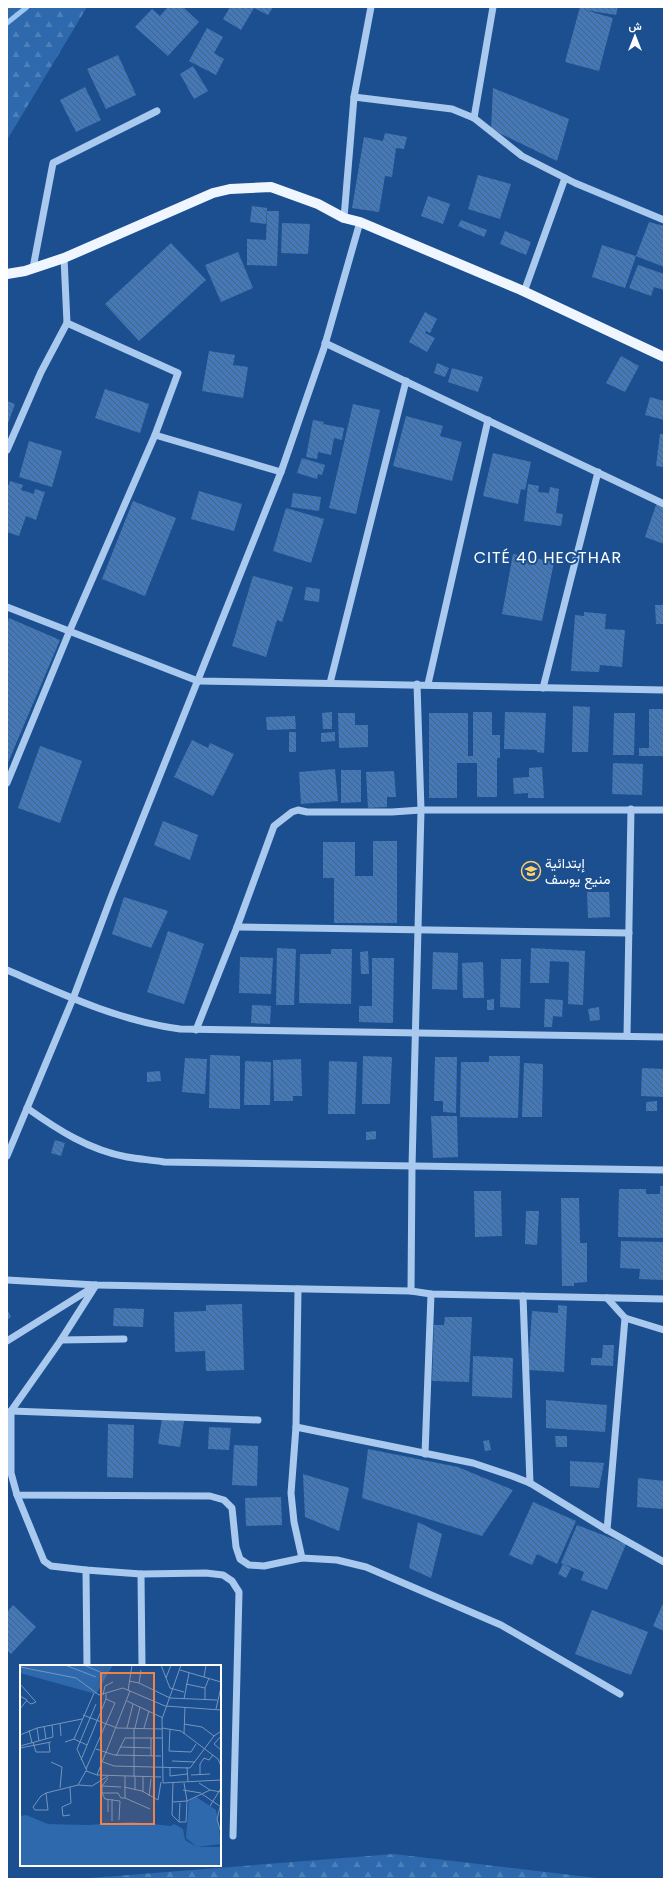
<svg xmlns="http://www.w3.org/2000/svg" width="671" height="1886" font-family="Poppins,Vazirmatn,sans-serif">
<defs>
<pattern id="forest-firs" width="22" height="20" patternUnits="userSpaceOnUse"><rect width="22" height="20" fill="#2e69ad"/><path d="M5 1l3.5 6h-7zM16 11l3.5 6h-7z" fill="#4d80b9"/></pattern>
<pattern id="building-back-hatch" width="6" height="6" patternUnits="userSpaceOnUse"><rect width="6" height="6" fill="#4478b7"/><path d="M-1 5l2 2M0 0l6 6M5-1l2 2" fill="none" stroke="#486282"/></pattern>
</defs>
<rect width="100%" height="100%" fill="#1b4f8f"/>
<g fill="url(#forest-firs)">
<polygon points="7,7 87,7 7,140"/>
<polygon points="394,1854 605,1879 82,1879 90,1878"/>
</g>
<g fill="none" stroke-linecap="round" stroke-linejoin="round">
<polyline stroke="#9cc4f0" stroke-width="5" points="7,23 27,7"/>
</g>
<g fill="url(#building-back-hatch)">
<polygon points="168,7 183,7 199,22 168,56 135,27 152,9 160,16"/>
<polygon points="230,7 273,7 268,15 254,8 241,30 223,19"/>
<polygon points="580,7 618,7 616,15 585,10 613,18 599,71 565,62"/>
<polygon points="207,28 223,37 214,53 224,59 216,75 189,61"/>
<polygon points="118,55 136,95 106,109 87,69"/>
<polygon points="193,66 208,91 194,99 180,74"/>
<polygon points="85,87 101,120 76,132 60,100"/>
<polygon points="493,88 569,119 557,161 491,129"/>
<polygon points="385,133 407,137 404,149 396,148 392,177 385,176 379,212 352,208 364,137 383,141"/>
<polygon points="478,175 511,184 500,219 468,209"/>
<polygon points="428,196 450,204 443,224 421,216"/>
<polygon points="252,206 267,208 266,224 250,222"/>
<polygon points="267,211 279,211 277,266 247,265 247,239 266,240"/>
<polygon points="461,220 487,230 484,237 458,226"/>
<polygon points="649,222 664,226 664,267 636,256"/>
<polygon points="282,223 310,224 308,254 281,253"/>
<polygon points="505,231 531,242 526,255 500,244"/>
<polygon points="171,243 206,280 139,341 105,304"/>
<polygon points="602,245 636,256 625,288 592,277"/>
<polygon points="238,252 253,288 221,302 205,265"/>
<polygon points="638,265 664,274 664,290 654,287 651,296 629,288"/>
<polygon points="425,312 437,319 430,333 426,331 425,333 435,338 427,352 409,342"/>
<polygon points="209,351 235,355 233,365 248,367 243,398 202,391"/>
<polygon points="621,356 639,366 625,392 606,383"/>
<polygon points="437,363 449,368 445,377 434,373"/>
<polygon points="452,368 483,377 478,392 448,382"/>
<polygon points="105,389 149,404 140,433 95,418"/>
<polygon points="650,397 664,401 664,420 645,415"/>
<polygon points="7,401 15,404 7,426"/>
<polygon points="353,404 380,410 356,514 329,508"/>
<polygon points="406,416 443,426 440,436 462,442 452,481 393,466"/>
<polygon points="313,420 324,422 323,424 344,428 342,440 334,438 331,455 318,452 317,459 306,457"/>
<polygon points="660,434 664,434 663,467 656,466"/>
<polygon points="29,441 62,451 52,487 19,477"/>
<polygon points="493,453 531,462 525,490 521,489 518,504 483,496"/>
<polygon points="302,458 325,465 322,475 318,474 317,479 297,473"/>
<polygon points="10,481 23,485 21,490 34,494 35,489 45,492 36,520 26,516 19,536 7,532 7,489"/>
<polygon points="528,484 539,486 538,492 549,493 550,487 559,489 556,513 563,514 561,526 524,521"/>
<polygon points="199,491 242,504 234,531 191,519"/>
<polygon points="293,493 321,497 319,511 291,507"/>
<polygon points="133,501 176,518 145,596 102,579"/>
<polygon points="657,502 664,504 664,544 645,537"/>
<polygon points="286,508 324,519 311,563 273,551"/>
<polygon points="513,554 554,562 542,621 502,614"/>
<polygon points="253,576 293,587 282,622 277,620 266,657 232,646"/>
<polygon points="306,587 320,589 319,602 304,600"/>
<polygon points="655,605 664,605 664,624 656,624"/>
<polygon points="584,612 606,614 605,629 625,630 622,667 600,665 599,672 571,671 575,615 584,616"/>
<polygon points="9,618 60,640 7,765 7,623"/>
<polygon points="573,706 590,707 588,752 572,752"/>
<polygon points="649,709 664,709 664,756 639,756 639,748 649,748"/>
<polygon points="332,712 332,729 323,729 322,713"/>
<polygon points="473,712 492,712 492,735 500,735 500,758 497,758 497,797 477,797 477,763 457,763 457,798 429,798 429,713 468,713 468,756 473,756"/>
<polygon points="505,712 546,713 544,753 537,752 537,750 504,749"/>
<polygon points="338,713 355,713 355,725 368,725 368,747 339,748"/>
<polygon points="614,713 635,713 634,755 613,755"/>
<polygon points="295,716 296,729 267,730 266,717"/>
<rect x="289" y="732" width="7" height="20"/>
<polygon points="335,732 335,741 321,742 321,733"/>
<polygon points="192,740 208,748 210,743 234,754 213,796 174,777"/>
<polygon points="40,746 82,761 60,823 18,808"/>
<polygon points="613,763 643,764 642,795 612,794"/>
<polygon points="542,767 544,798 528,798 528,793 514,794 513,778 529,777 529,768"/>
<polygon points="335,769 338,801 301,804 299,772"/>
<polygon points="341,770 361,770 361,802 341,803"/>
<polygon points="394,771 396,797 387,797 387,807 368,808 366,772"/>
<polygon points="163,821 198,835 190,860 154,845"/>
<polygon points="373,841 397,841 397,923 334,923 334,878 323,878 323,842 355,842 355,876 373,876"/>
<polygon points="587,892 609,892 610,917 588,918"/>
<polygon points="124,897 168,911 151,948 112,934"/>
<polygon points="168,931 204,944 184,1004 147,992"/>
<polygon points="277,948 296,949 294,1005 276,1005"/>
<polygon points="531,948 585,951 583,1005 568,1004 569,962 550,961 549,983 530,983"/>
<polygon points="331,949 352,949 351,1004 299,1003 300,954 331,954"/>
<polygon points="368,951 369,974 361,974 360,952"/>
<polygon points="433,952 458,953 457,990 432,989"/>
<polygon points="240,957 273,958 271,994 239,993"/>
<polygon points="372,958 394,958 393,1023 359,1022 359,1006 372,1006"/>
<polygon points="501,959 521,959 520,1008 500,1007"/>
<polygon points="483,962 484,998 463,998 462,963"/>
<polygon points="494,999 494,1010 487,1010 487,1000"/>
<polygon points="545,999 563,1000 562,1017 553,1016 552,1027 544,1027"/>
<polygon points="252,1005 271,1006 270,1024 251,1023"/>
<polygon points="599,1007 600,1020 590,1021 588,1009"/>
<polygon points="210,1055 240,1056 240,1109 209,1108"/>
<polygon points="363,1056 392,1057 390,1104 362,1104"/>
<polygon points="489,1056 520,1056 518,1118 460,1117 461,1062 489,1062"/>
<polygon points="435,1057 457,1057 456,1113 443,1112 443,1101 434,1101"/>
<polygon points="185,1058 207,1059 205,1094 182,1092"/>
<polygon points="301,1059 302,1096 293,1096 293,1101 274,1101 273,1060"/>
<polygon points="245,1061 271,1062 270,1105 244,1105"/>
<polygon points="329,1061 357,1062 355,1114 328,1114"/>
<polygon points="524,1063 543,1064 542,1117 522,1117"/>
<polygon points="642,1068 664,1069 664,1097 641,1096"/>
<polygon points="160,1071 161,1081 147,1082 147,1072"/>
<polygon points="657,1101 657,1111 646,1111 646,1102"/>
<polygon points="431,1116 457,1116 458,1157 433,1158"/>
<polygon points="376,1131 376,1139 366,1140 366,1132"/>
<polygon points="55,1140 65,1143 61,1156 51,1153"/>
<polygon points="660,1186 664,1186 664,1238 618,1237 619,1189 646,1189 646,1194 660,1194"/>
<polygon points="474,1191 501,1191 502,1236 475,1237"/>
<polygon points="561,1198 579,1198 580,1243 587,1243 587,1282 574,1283 574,1286 562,1286"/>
<polygon points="526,1211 539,1211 537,1245 525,1244"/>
<polygon points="621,1241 664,1242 664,1280 639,1279 640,1269 620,1268"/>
<polygon points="242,1304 244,1370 206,1371 205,1351 175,1352 174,1312 206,1311 206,1305"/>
<polygon points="558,1305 567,1306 564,1372 528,1370 532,1311 558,1313"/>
<polygon points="114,1308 144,1309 143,1327 113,1326"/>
<polygon points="7,1309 11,1317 7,1320"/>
<polygon points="445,1317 472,1317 469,1382 432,1381 434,1325 444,1325"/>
<polygon points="603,1345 614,1345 613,1366 591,1365 591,1358 602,1358"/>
<polygon points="473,1356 513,1358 512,1398 472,1396"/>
<polygon points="546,1400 607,1405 605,1432 546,1428"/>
<polygon points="162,1418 184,1421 180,1447 158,1444"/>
<polygon points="108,1424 134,1425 133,1478 107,1477"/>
<polygon points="209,1427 231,1428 229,1450 208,1449"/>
<polygon points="555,1436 567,1436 567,1447 556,1447"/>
<polygon points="489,1440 491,1450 485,1451 483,1441"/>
<polygon points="234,1445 258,1446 257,1486 232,1485"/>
<polygon points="368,1449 458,1467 513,1490 482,1536 362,1498"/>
<polygon points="570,1461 604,1463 599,1488 570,1486"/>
<polygon points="303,1474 349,1488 339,1531 305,1517"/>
<polygon points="638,1478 664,1481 664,1509 637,1507"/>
<polygon points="281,1497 282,1525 246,1526 245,1498"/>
<polygon points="533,1502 576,1521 557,1564 537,1554 532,1565 509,1555"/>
<polygon points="418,1522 442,1534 431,1578 409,1568"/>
<polygon points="577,1525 626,1544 607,1590 581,1580 584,1572 561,1563"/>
<polygon points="563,1564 571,1568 566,1578 558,1574"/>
<polygon points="664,1601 664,1631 653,1626"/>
<polygon points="13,1605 36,1627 11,1654 7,1650 7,1612"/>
<polygon points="592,1610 648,1632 631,1675 575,1654"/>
</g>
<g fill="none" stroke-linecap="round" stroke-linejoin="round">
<g stroke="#a9c9ee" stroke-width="7">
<polyline points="354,97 452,109 474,118 522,156 575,183 664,220"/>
<polyline points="474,118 493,7"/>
<polyline points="344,218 354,97 371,7"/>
<polyline points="33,268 53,163 157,111"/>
<polyline points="524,292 565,178"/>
<polyline points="325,343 664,504"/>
<polyline points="155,435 281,472"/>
<polyline points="7,450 41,372 67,323 64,258"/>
<polyline points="7,607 198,681 664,690"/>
<polyline points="330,683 406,381"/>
<polyline points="428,684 488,420"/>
<polyline points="543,688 598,472"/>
<polyline points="7,783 70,630 155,435 178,373 67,323"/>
<polyline points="237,927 629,933"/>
<path d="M7,970c55,24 112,51 173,59l484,8"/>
<polyline points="196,1030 237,927 274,826 292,812 298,810 307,812 392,812 421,810 664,810"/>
<polyline points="627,1036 631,809"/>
<path d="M27,1108c31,22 62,42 100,49 12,2 24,3 37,5l500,8"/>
<polyline points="7,1156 74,996 112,895 281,472 324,348 360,222"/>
<polyline points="7,1280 96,1285 411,1291 431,1294 664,1299"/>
<polyline points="96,1285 61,1340 11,1411 11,1473 17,1495 210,1496 224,1500 232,1508 236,1547 240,1559 249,1565 264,1566 302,1558"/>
<polyline points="298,1289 296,1427 291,1493 294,1522 302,1558 337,1560 366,1567 501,1625 620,1694"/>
<polyline points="411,1291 412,1167 421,810 417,684"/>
<polyline points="523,1296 530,1483"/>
<polyline points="607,1298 625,1318 664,1330"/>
<polyline points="61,1340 124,1339"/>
<polyline points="7,1341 95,1286"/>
<polyline points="11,1411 258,1420"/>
<polyline points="296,1427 473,1463 512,1476 530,1483 607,1530 664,1562"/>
<polyline points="425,1454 431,1294"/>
<polyline points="17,1495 44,1561 51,1566 86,1570 141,1574 206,1573 223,1575 232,1581 239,1592 233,1836"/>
<polyline points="607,1530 625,1318"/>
<polyline points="86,1570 87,1666"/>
<polyline points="141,1574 142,1666"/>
</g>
<polyline stroke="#f0f6ff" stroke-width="10" points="7,274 25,271 64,258 213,193 230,189 271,187 318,204 344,218 360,222 521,290 664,357"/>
</g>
<defs>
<g id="school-ring" transform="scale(1)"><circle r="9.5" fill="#1b4f8f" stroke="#ffd166" stroke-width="1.5"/><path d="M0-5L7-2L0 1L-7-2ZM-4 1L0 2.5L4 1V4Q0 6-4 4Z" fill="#ffd166"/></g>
</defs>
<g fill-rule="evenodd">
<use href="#school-ring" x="531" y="871"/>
</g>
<g text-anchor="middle" stroke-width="4" stroke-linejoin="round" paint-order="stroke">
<g font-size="14" fill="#fff" stroke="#1b4f8f" text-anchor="start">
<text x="545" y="868">إبتدائية<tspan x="545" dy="16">منيع يوسف</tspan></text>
</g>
<g font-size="16" letter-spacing="1" fill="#fff" stroke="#1b4f8f">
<text x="548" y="563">CITÉ 40 HECTHAR</text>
</g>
</g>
<g transform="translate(20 1665)">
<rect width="201" height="201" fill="#1b4f8f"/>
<path d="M0,0h93l-17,29 -76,-21zM6,150l22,9 40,1 44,-3 39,4 3,-2 9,5 2,11 12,7h24v16l-4,3h-197v-50z" fill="#2e69ad"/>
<path d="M176,132l20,13 5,34 -24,3 -11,-9 3,-37z" fill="#2e69ad"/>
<path fill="none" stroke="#3c6290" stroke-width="2" d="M75,24l6,-13 8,-11"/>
<path fill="none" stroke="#7695bc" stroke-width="1" d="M45,0l31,12M64,0l16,7M141,0l9,23 14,4M161,0l-19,54 1,64 58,-3M201,0v16M0,2l56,11 23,17 24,-7 42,18 56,4M160,5l41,12M184,12l2,-12M146,13l5,-13M109,16l10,2 31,15 47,2M119,18l2,-13M0,19l16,18 -5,2 -4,-3M166,19l19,4M108,26l4,-26M83,30l2,-9 8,-4M0,31l7,4 -7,9M164,34l5,-26M185,35v-12l4,-10M107,36l36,17M76,39l-19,45 9,20 29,-66 -9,-4M196,44l5,-22M63,50l34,13 45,1M40,59l1,12M164,59l18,3 12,9M24,61l2,13M17,63l2,13M107,63l6,-24M115,63l5,-21M124,63l5,-17M142,63l19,3 37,28 3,7M150,64l-1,22 22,1 5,-8M9,65l3,13M164,69l1,-27M0,70l17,-7 45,-9M201,71l-7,8 7,6M54,74l20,-46M13,77l3,10h14l-1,-9M45,77l9,-3 13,6M0,81l33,-9 -1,-12M100,82l31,1M0,83l31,-6M76,84l18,6 47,1M96,91l9,-18h37M131,91v-18M61,95l25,-61v-5M152,96l23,1M31,97l11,5 -2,21M83,97l11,4 76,2 24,-32 7,-5M150,102v9l17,-2M167,102l1,14M66,106l11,4 64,2M77,110l33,-84M171,110l19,-1M180,110v-11l4,-6 5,2 4,-5M105,111v22l25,11M114,112v-49M123,112v15M88,113l-6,8v7h16l3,5h4M153,117l-1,33 7,7h7l1,-21 23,-11M179,118l11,7 11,2M58,120l9,-16M82,121l19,1M104,122l18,4 16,9 3,-18M115,125v-13M163,125l18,3M26,128l2,17h-13l-2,-3 8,-11 5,-3 32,-8 14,1 16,-10M82,128l3,6 15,2 -1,19M182,129l19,13M129,131l2,-17M88,134v13M92,134v22M153,137l14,-1 -3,-18M190,141l11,-18M200,142l-3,12 4,14M50,150l-7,1 -1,-9 9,-4 -1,-16M159,157l1,-19"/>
<path fill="#ee8249" fill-opacity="0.15" stroke="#ee8249" stroke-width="2" d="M81,8h53v151h-53z"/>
<rect width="201" height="201" fill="none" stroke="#fff" stroke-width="2"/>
</g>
<rect width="671" height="1886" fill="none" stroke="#ffffff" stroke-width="16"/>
<g transform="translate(635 36)" stroke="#1b4f8f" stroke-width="3" paint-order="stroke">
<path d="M0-3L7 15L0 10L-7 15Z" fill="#ffffff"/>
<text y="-6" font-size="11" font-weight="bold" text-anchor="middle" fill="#ffffff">ش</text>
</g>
</svg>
